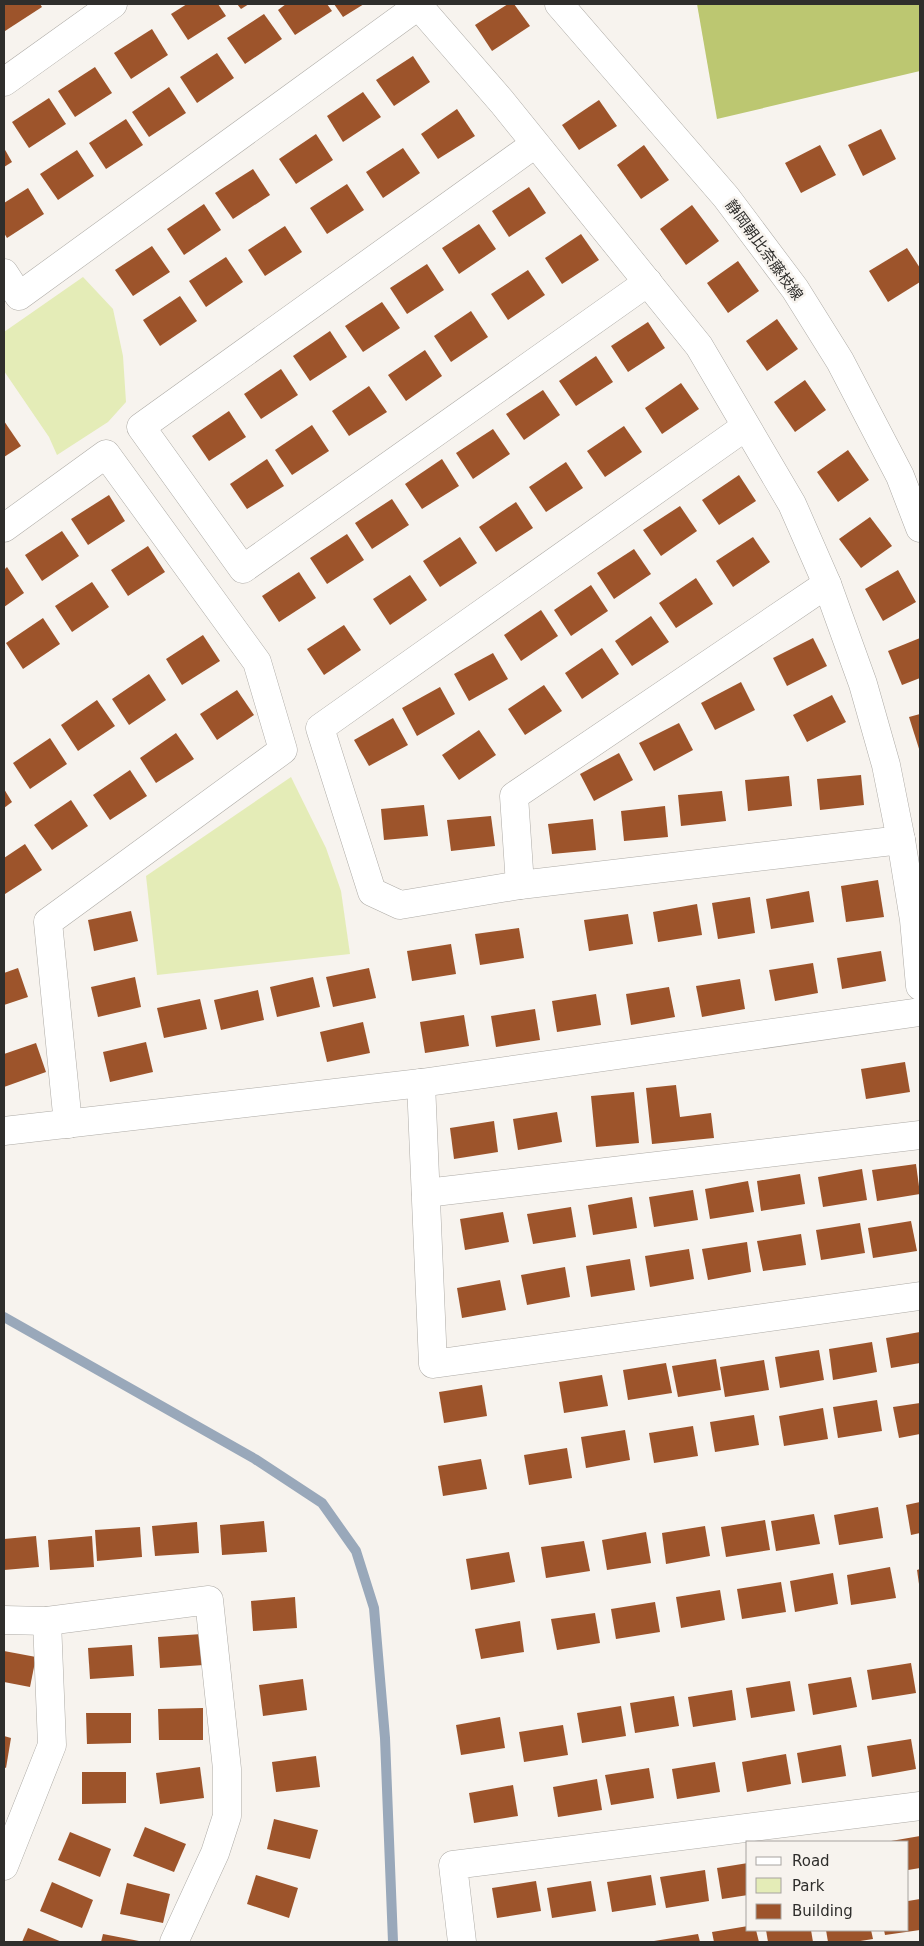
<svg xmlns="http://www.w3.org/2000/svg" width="924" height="1946" font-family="'DejaVu Sans','Noto Sans JP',sans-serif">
<rect width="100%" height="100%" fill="#f7f3ee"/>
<g fill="#e4ecb7">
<polygon points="83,277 113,309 123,356 126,402 108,422 57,455 49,437 4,371 4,332"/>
<polygon points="291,777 326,848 341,891 350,954 157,975 146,876"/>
</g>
<polygon fill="#bcc771" points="697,4 920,4 920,71 717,119"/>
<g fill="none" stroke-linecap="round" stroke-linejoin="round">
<polyline stroke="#99a8ba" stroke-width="10" points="4,1317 255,1459 322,1503 356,1551 374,1608 385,1738 393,1942"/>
</g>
<g fill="#9d542b">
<polygon points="4,4 40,4 42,7 5,31"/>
<polygon points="187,4 218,4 226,16 188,40 171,14"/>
<polygon points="237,4 249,4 241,9"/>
<polygon points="286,4 327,4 332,11 295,35 278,10"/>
<polygon points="334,4 364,4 343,17"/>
<polygon points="508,4 514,4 530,26 492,51 475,25"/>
<polygon points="264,14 282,39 245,64 227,38"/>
<polygon points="152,29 168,55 131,79 114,53"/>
<polygon points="217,53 234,78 197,103 180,77"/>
<polygon points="413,56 430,82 394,106 376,80"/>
<polygon points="95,67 112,93 75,117 58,91"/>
<polygon points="169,87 186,113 149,137 132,112"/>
<polygon points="363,92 381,117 343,142 327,116"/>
<polygon points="49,98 66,124 29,148 12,122"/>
<polygon points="599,100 617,126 579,150 562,125"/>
<polygon points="457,109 475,136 438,159 421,134"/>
<polygon points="126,119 143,145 106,169 89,143"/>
<polygon points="881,129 896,159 863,176 848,145"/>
<polygon points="316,134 333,160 296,184 279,159"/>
<polygon points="644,145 669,180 641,199 617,165"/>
<polygon points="820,145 836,175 801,193 785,163"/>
<polygon points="4,148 12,162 4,167"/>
<polygon points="403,148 420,173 383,198 366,172"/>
<polygon points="77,150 94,176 58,200 40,174"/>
<polygon points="253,169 270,195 233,219 215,193"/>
<polygon points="347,184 364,210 327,234 310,208"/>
<polygon points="529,187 546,213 509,237 492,211"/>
<polygon points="28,188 44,214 7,238 4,233 4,203"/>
<polygon points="204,204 221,230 184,255 167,229"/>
<polygon points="692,205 719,241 686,265 660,229"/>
<polygon points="479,224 496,249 459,274 442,248"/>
<polygon points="285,226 302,252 265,276 248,250"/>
<polygon points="581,234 599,260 562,284 545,258"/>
<polygon points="152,246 170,272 133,296 115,270"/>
<polygon points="907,248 920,268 920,282 888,302 869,271"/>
<polygon points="226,257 243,282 206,307 189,281"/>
<polygon points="738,261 759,291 728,313 707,283"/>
<polygon points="427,264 444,290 407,314 390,288"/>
<polygon points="528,270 545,295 508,320 491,294"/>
<polygon points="180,296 197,321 160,346 143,320"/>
<polygon points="382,302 400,328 363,352 345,326"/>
<polygon points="471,311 488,337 451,362 434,336"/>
<polygon points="777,319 798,349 767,371 746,341"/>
<polygon points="648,322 665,348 628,372 611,346"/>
<polygon points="330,331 347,357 310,381 293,356"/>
<polygon points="425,350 442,376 406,401 388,375"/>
<polygon points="596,356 613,382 576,406 559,381"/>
<polygon points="281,369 298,395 261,419 244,394"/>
<polygon points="805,380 826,410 795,432 774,402"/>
<polygon points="681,383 699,409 662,434 645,408"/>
<polygon points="369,386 387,412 349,436 332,411"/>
<polygon points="543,390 560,415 524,440 506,414"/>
<polygon points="229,411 246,437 209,461 192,436"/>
<polygon points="4,421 21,446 4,457"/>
<polygon points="312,425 329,451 292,475 275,450"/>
<polygon points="624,426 642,452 605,477 587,451"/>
<polygon points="493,429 510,454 473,479 456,453"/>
<polygon points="848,450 869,480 838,502 817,472"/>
<polygon points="267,459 284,486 247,509 230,484"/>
<polygon points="442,459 459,486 422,509 405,484"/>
<polygon points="566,462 583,488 546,512 529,487"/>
<polygon points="739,475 756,501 719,525 702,500"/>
<polygon points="109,495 125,521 88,545 71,519"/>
<polygon points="392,499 409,525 372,549 355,523"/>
<polygon points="516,502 533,528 496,552 479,527"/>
<polygon points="680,506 697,531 661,556 643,530"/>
<polygon points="870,517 892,546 861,568 839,539"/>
<polygon points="62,531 79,556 42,581 25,555"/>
<polygon points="347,534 364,560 327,584 310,558"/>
<polygon points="460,537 477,563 440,587 423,561"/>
<polygon points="753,537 770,562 733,587 716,561"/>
<polygon points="148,546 165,572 128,596 111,570"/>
<polygon points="634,549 651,574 614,599 597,573"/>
<polygon points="7,567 24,593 4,607 4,570"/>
<polygon points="898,570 916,602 883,621 865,589"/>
<polygon points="299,572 316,598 279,622 262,596"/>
<polygon points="410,575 427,600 390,625 373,599"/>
<polygon points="696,578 713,604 676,628 659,603"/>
<polygon points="92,582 109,607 72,632 55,606"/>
<polygon points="591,585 608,611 571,636 554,610"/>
<polygon points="541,610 558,636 521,661 504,635"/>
<polygon points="651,616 669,642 632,666 615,641"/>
<polygon points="43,618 60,644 23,669 6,643"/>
<polygon points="344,625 361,650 324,675 307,649"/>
<polygon points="203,635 220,661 182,685 166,659"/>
<polygon points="813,638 827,666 787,686 773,658"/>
<polygon points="920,638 920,678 902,685 888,651"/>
<polygon points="602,648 619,674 582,699 565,673"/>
<polygon points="493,653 508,679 469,701 454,674"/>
<polygon points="149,674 166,700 129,725 112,699"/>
<polygon points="741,682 755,710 715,730 701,703"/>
<polygon points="544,685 562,711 525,735 508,709"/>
<polygon points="440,687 455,714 417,736 402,708"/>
<polygon points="237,690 254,715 217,740 200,714"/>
<polygon points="832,695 846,722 807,742 793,715"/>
<polygon points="97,700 115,726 78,751 61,725"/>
<polygon points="920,714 920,752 909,717"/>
<polygon points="393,718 408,745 369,766 354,740"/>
<polygon points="679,723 693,750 654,771 639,743"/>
<polygon points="479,730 496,755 459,780 442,755"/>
<polygon points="176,733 194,759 156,783 140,758"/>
<polygon points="50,738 67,764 30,789 13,763"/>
<polygon points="619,753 633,780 594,801 580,774"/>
<polygon points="130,770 147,796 110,820 93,795"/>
<polygon points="861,775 864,805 820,810 817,779"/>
<polygon points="789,776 792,806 748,811 745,780"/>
<polygon points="4,789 12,802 4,808"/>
<polygon points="722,791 726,821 681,826 678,795"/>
<polygon points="71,800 88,826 52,850 34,825"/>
<polygon points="424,805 428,836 384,840 381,809"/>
<polygon points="665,806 668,837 624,841 621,811"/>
<polygon points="491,816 495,846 451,851 447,820"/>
<polygon points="593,819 596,850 552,854 548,824"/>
<polygon points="25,844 42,870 5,894 4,858"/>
<polygon points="878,880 884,917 846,922 841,886"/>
<polygon points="809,891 814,922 771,929 766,899"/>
<polygon points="750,897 755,933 718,939 712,903"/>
<polygon points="697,904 702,935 658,942 653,912"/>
<polygon points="131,911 138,941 94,951 88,920"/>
<polygon points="628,914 633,944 589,951 584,920"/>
<polygon points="519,928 524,958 480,965 475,934"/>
<polygon points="451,944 456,974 412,981 407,951"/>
<polygon points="881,951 886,981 842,989 837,958"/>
<polygon points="813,963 818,993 775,1001 769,970"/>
<polygon points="18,968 28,997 4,1005 4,973"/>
<polygon points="369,968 376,998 333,1007 326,977"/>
<polygon points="135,977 141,1007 98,1017 91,987"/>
<polygon points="313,977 320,1007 277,1017 270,987"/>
<polygon points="740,979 745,1009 702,1017 696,986"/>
<polygon points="669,987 675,1017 631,1025 626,994"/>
<polygon points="258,990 264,1020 221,1030 214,1000"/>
<polygon points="596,994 601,1025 557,1032 552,1001"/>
<polygon points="200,999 207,1029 164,1038 157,1008"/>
<polygon points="535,1009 540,1040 496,1047 491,1016"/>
<polygon points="464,1015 469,1046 425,1053 420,1022"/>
<polygon points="363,1022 370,1053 327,1062 320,1032"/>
<polygon points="146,1042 153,1072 110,1082 103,1052"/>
<polygon points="36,1043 46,1072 4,1087 4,1054"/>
<polygon points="905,1062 910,1092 866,1099 861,1069"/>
<polygon points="676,1085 680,1117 711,1113 714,1138 652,1144 646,1088"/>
<polygon points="634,1092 639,1143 596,1147 591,1096"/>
<polygon points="557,1112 562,1142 518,1150 513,1119"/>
<polygon points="494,1121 498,1152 454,1159 450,1128"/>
<polygon points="916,1164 920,1194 877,1201 872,1170"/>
<polygon points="862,1169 867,1200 823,1207 818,1177"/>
<polygon points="800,1174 805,1204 761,1211 757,1181"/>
<polygon points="748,1181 754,1212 710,1219 705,1189"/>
<polygon points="693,1190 698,1220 654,1227 649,1197"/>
<polygon points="632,1197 637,1228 593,1235 588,1205"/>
<polygon points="571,1207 576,1237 533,1244 527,1214"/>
<polygon points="503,1212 509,1242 465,1250 460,1219"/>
<polygon points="911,1221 917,1251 873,1258 868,1228"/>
<polygon points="860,1223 865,1253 821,1260 816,1230"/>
<polygon points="801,1234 806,1265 763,1271 757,1241"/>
<polygon points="747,1242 751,1272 708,1280 702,1249"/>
<polygon points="689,1249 694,1279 650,1287 645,1256"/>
<polygon points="630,1259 635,1290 591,1297 586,1266"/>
<polygon points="565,1267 570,1297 527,1305 521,1275"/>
<polygon points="500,1280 506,1310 462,1318 457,1288"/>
<polygon points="920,1332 920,1363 891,1368 886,1338"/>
<polygon points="872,1342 877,1372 833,1380 829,1349"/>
<polygon points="819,1350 824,1380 780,1388 775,1357"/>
<polygon points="716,1359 721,1390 678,1397 672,1366"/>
<polygon points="764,1360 769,1390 725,1397 720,1367"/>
<polygon points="666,1363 672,1393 628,1400 623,1370"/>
<polygon points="602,1375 608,1406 564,1413 559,1382"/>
<polygon points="482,1385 487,1416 444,1423 439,1392"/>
<polygon points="877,1400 882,1431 838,1438 833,1407"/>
<polygon points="920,1403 920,1434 899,1438 893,1407"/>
<polygon points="823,1408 828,1439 784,1446 779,1416"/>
<polygon points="754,1415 759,1445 715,1452 710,1422"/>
<polygon points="693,1426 698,1456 654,1463 649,1433"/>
<polygon points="625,1430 630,1460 586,1468 581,1437"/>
<polygon points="567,1448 572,1478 529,1485 524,1455"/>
<polygon points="481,1459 487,1489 443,1496 438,1466"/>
<polygon points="920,1502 920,1533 911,1535 906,1505"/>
<polygon points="878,1507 883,1538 839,1545 834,1515"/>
<polygon points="814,1514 820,1544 776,1551 771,1521"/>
<polygon points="765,1520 770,1550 726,1557 721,1527"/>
<polygon points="264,1521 267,1552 222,1555 220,1525"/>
<polygon points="197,1522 199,1553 155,1556 152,1526"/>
<polygon points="705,1526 710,1556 666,1564 662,1533"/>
<polygon points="140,1527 142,1557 97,1561 95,1530"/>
<polygon points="646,1532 651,1563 607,1570 602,1540"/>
<polygon points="36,1536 39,1567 4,1570 4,1539"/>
<polygon points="92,1536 94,1567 50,1570 48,1540"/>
<polygon points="584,1541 590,1571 546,1578 541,1547"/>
<polygon points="509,1552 515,1582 471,1590 466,1559"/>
<polygon points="890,1567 896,1598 851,1605 847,1575"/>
<polygon points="920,1569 920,1584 919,1584 917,1570"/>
<polygon points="833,1573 838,1604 795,1612 790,1581"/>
<polygon points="781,1582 786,1612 742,1619 737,1589"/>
<polygon points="720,1590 725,1620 681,1628 676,1597"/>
<polygon points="295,1597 297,1628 253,1631 251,1601"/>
<polygon points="655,1602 660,1632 616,1639 611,1609"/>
<polygon points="595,1613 600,1643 557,1650 551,1619"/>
<polygon points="520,1621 524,1652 481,1659 475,1629"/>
<polygon points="202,1634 204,1665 160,1668 158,1637"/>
<polygon points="132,1645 134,1676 90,1679 88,1648"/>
<polygon points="4,1651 36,1657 30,1687 4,1682"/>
<polygon points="911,1663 916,1693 872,1700 867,1670"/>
<polygon points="851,1677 857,1707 813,1715 808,1684"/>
<polygon points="303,1679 307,1710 263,1716 259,1685"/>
<polygon points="790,1681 795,1711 751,1718 746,1688"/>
<polygon points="732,1690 736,1720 693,1727 688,1697"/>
<polygon points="674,1696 679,1726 635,1733 630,1703"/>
<polygon points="621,1706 626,1736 582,1743 577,1713"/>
<polygon points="203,1708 203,1740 159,1740 158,1709"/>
<polygon points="86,1713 131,1713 131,1743 87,1744"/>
<polygon points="500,1717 505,1748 461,1755 456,1725"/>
<polygon points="563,1725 568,1755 524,1762 519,1732"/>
<polygon points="4,1736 11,1738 6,1768 4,1767"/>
<polygon points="911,1739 916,1769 872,1777 867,1746"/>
<polygon points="841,1745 846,1776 802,1783 797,1753"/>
<polygon points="786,1754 791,1784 747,1792 742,1762"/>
<polygon points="316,1756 320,1787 276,1792 272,1762"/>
<polygon points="715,1762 720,1792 677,1799 672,1769"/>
<polygon points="200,1767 204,1798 160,1804 156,1773"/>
<polygon points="649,1768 654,1798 611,1805 605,1775"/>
<polygon points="82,1772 126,1772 126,1803 82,1804"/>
<polygon points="597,1779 602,1810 558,1817 553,1787"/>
<polygon points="513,1785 518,1816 474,1823 469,1793"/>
<polygon points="274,1819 318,1830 310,1859 267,1849"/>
<polygon points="145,1827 186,1844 174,1872 133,1856"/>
<polygon points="70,1832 111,1849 100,1877 58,1860"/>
<polygon points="920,1836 920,1868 908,1870 908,1842 891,1841"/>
<polygon points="748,1863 748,1895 722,1899 717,1868"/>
<polygon points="705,1870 709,1901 666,1908 660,1877"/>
<polygon points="256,1875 298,1888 289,1918 247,1904"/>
<polygon points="651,1875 656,1905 612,1912 607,1882"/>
<polygon points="536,1881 541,1911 497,1918 492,1888"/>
<polygon points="591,1881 596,1911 552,1918 547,1888"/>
<polygon points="52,1882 93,1900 82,1928 40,1911"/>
<polygon points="127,1883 170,1894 163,1923 120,1914"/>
<polygon points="920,1899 920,1930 885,1935 884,1930 908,1930 908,1901"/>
<polygon points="748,1926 748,1930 756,1930 759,1942 714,1942 712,1932"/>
<polygon points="28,1928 62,1942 22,1942"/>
<polygon points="766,1930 811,1930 813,1942 768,1942"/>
<polygon points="826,1930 871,1930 873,1939 854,1942 828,1942"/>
<polygon points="103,1934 139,1941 139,1942 101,1942"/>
<polygon points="698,1934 700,1942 654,1942 654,1941"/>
</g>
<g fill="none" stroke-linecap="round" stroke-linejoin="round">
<g stroke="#aeaba6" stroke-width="29">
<g id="minor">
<polyline points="417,4 502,102 699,346 792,504 827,584 863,684 886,765 901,840 914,920 920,986"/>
<polyline points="4,82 113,4"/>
<polyline points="535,144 141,427 243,569 648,282"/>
<polyline points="4,273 19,296 418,6"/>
<polyline points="745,427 320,728 372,892 400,905 520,885 901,840"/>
<polyline points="4,528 106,454 257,662 283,750 48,922 68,1124"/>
<polyline points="520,885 514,796 827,584"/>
<polyline points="421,1083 433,1364 920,1296"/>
<polyline points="4,1131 421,1083 920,1012"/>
<polyline points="426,1193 920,1135"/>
<polyline points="4,1620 47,1621 209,1600 227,1769 227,1816 215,1853 174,1942"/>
<polyline points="4,1866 52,1745 47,1621"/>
<polyline points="462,1942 453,1865 920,1806"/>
</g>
</g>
<g stroke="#aeaba6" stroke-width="29">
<polyline id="secondary" points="559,4 726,197 795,289 840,361 900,476 920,528"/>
</g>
<use href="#minor" stroke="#fff" stroke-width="28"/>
<use href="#secondary" stroke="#fff" stroke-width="28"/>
</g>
<g text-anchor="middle" stroke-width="5" stroke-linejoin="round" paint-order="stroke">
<g font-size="15" fill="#2f2e2c" stroke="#f7f3ee">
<text transform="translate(764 250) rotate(54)" y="5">静岡朝比奈藤枝線</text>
</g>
</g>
<rect width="924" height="1946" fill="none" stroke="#2f2e2c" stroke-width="10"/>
<rect x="746" y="1841" width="162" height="90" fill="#f7f3ee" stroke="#a7a4a0"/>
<rect x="756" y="1857" width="25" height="8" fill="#ffffff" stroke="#a7a4a0"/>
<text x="792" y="1866" font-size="15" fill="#2f2e2c">Road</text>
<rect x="756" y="1878" width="25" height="15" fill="#e4ecb7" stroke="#a7a4a0"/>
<text x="792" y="1891" font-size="15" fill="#2f2e2c">Park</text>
<rect x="756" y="1904" width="25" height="15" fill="#9d542b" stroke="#a7a4a0"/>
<text x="792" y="1916" font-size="15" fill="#2f2e2c">Building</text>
</svg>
